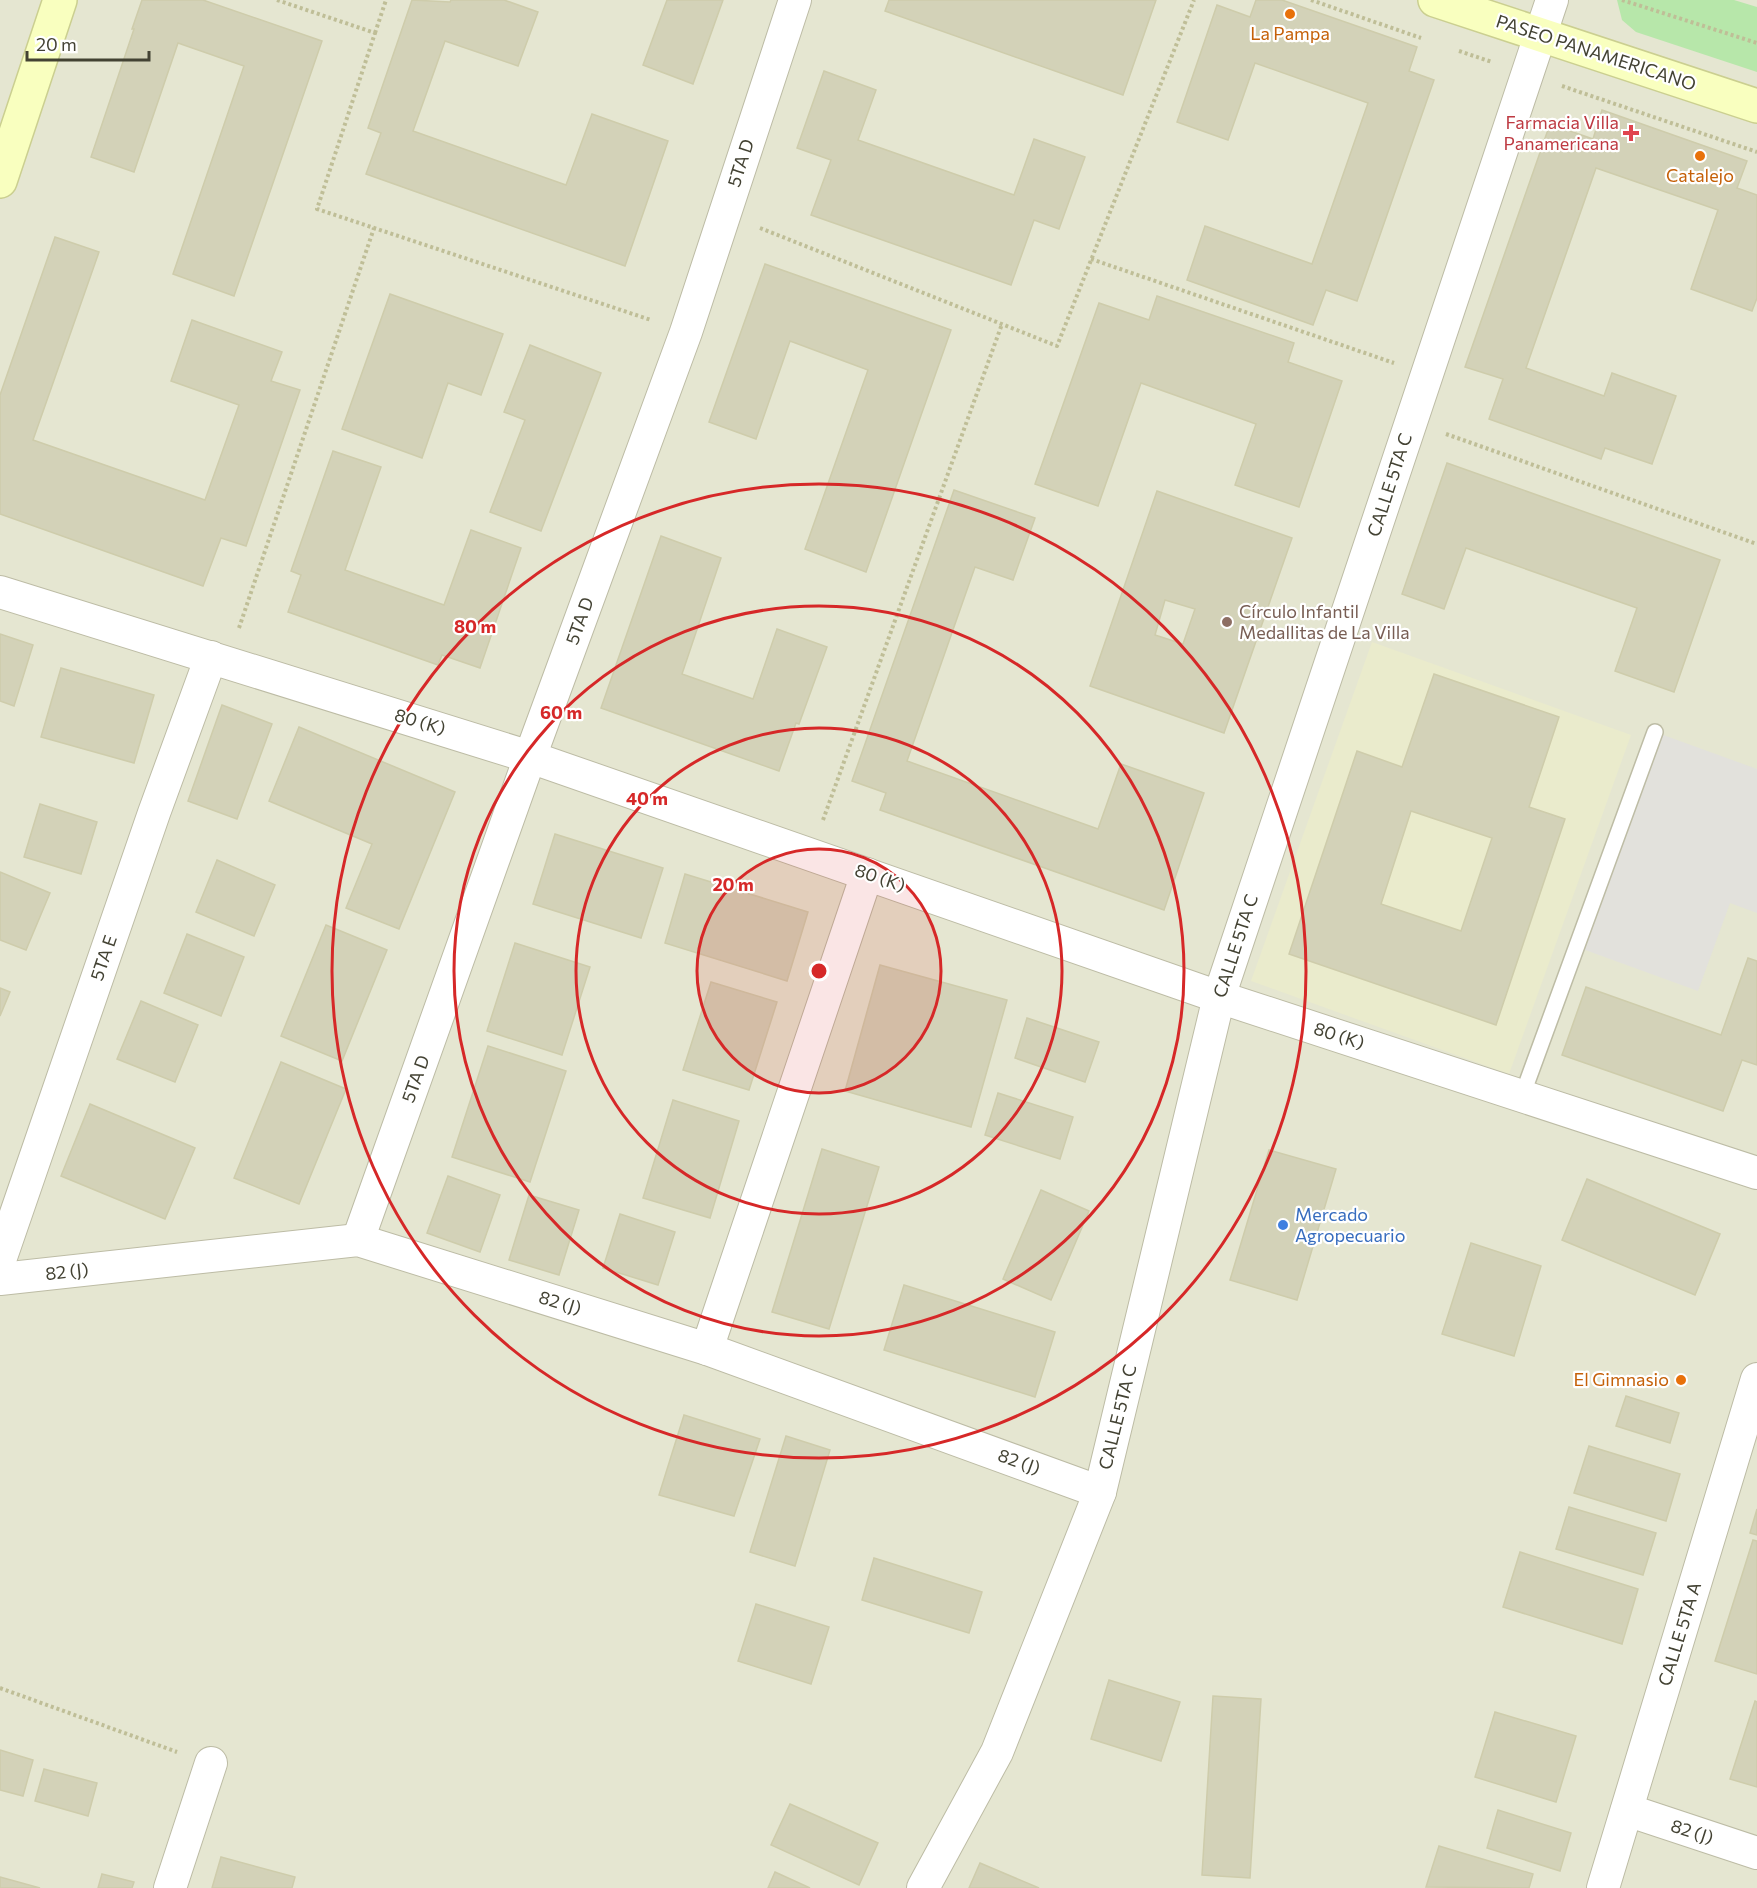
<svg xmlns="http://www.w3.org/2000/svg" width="1757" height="1888" font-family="Commissioner,sans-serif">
<rect width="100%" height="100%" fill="#f1f2e3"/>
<rect fill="#e5e6d1" x="0" y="0" width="1757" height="1888"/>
<polygon fill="#eaebcc" points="1372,642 1631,735 1509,1074 1251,981"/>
<polygon fill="#b7e7aa" points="1617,0 1734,0 1757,7 1757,72 1636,32 1622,20"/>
<polygon fill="#e2e1dc" points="1655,732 1757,769 1757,913 1730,903 1698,991 1577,947"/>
<g fill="#d3d2b8" stroke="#ceccab" stroke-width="1.5" fill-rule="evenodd">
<polygon points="142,0 203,0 322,41 234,296 173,274 244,66 178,43 134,172 91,157 134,29 132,29"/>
<polygon points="412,0 450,2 451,0 504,0 538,12 518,66 445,41 413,131 566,185 592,114 668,141 625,266 366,174 381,133 368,128"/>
<polygon points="667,0 723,0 693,84 643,65"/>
<polygon points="889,0 1156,0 1123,95 885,11"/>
<polygon points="1256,0 1282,0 1417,47 1409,71 1434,80 1357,301 1326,290 1313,325 1187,280 1205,226 1312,264 1368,103 1255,63 1228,140 1177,122 1217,5 1250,17"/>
<polygon points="824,71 876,90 858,140 1014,195 1034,139 1085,157 1059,229 1034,220 1011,285 811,215 831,160 797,148"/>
<polygon points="1602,110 1747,161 1737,188 1757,195 1757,298 1752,311 1691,289 1718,210 1596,168 1526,368 1604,396 1612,373 1676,396 1652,464 1605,448 1601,459 1489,419 1503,379 1465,367 1550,124 1593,139"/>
<polygon points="55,237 99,252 33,440 205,500 239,405 171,381 192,320 282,352 271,381 300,390 246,546 221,538 203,586 0,514 0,395"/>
<polygon points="765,264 951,330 866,572 805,549 868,370 790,341 756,439 709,422"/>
<polygon points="390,294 503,334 481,395 448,383 422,458 342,429"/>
<polygon points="1157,296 1294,343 1288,362 1342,381 1299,507 1235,485 1256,424 1141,383 1098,506 1035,484 1099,303 1149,320"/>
<polygon points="530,345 601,373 541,531 490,512 525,420 504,412"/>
<polygon points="333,451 381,467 345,570 444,605 471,530 521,548 480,668 442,655 438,665 288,612 301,575 291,571"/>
<polygon points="1447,463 1720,560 1674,692 1615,671 1637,608 1466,548 1444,609 1402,594"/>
<polygon points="954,490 1035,518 1013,580 975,567 907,761 1098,829 1121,764 1204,793 1164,910 880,810 886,793 852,781"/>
<path d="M1157,491l135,47 -68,195 -134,-47zM1165,600l30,9 -12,35 -28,-9z"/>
<polygon points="661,536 721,558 682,674 753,699 777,629 827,647 799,724 796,723 779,771 601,708"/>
<polygon points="0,634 33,645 14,706 0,701"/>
<polygon points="61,668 154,695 134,763 41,737"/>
<path d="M1434,674l125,43 -30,90 36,12 -69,206 -207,-71 68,-203 45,16zM1411,811l81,27 -31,93 -80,-27z"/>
<polygon points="222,705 272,724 237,819 188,801"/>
<polygon points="299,727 455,792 399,929 346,908 372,844 269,801"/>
<polygon points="40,804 97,822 81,874 24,857"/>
<polygon points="555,834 663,868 641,938 533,904"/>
<polygon points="217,860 275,885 254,936 196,912"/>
<polygon points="0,872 50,893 26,950 0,940"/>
<polygon points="685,874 808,912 787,981 665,943"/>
<polygon points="326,925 387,950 342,1061 281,1036"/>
<polygon points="187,934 244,957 221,1016 164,993"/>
<polygon points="515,943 590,967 562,1055 487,1031"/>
<polygon points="1748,958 1757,961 1757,1065 1742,1060 1723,1111 1562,1055 1586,987 1721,1035"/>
<polygon points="880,965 1007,1000 971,1127 845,1091"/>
<polygon points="711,982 777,1002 749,1090 683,1070"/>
<polygon points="0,988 10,992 0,1016"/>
<polygon points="141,1001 198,1025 175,1082 117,1059"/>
<polygon points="1027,1018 1099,1042 1085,1082 1015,1058"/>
<polygon points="488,1046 566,1071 530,1182 452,1157"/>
<polygon points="281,1062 346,1089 299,1204 234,1178"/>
<polygon points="998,1093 1073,1117 1060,1159 985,1135"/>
<polygon points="673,1100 739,1121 710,1218 643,1198"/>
<polygon points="90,1104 195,1148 165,1219 61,1176"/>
<polygon points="822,1149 879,1167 829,1329 772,1312"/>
<polygon points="1269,1150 1336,1169 1297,1300 1230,1280"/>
<polygon points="448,1176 500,1195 480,1252 427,1233"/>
<polygon points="1587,1179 1720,1234 1695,1295 1562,1240"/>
<polygon points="1041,1190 1089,1211 1051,1300 1003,1279"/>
<polygon points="529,1195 579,1210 559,1275 509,1260"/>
<polygon points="620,1214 675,1232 658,1285 603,1268"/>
<polygon points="1471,1243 1541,1266 1514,1356 1442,1334"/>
<polygon points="904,1285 1055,1332 1035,1397 884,1350"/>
<polygon points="1626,1396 1679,1413 1670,1443 1616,1426"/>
<polygon points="684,1415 760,1439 734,1516 659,1495"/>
<polygon points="786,1436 830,1450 795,1566 750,1552"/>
<polygon points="1589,1446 1680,1474 1666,1521 1574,1493"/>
<polygon points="1569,1507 1656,1533 1643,1575 1556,1549"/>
<polygon points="1757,1509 1757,1535 1750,1533"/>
<polygon points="1753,1540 1757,1541 1757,1674 1715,1661"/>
<polygon points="1520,1552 1638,1589 1622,1644 1503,1607"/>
<polygon points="874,1558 982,1592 969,1633 862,1600"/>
<polygon points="756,1604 829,1627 811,1684 738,1661"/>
<polygon points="1109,1680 1180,1702 1161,1761 1091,1739"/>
<polygon points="1213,1696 1261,1699 1250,1878 1202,1875"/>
<polygon points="1755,1701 1757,1702 1757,1787 1730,1779"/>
<polygon points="1495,1712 1576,1736 1556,1802 1475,1777"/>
<polygon points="0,1750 33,1760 23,1796 0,1790"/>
<polygon points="44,1769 97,1783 88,1816 35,1801"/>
<polygon points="790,1804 878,1843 859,1885 771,1845"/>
<polygon points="1498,1810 1571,1833 1560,1871 1487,1848"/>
<polygon points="1439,1846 1533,1874 1529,1888 1426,1887"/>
<polygon points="221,1857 295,1877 292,1888 212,1888"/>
<polygon points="980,1863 1039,1888 969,1888"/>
<polygon points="775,1872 810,1888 768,1888"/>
<polygon points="102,1874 134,1882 132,1888 98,1888"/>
<polygon points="0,1877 40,1888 0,1888"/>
</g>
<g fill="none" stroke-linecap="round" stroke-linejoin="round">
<g stroke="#bdbca5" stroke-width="18">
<polyline id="lane" points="1522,1096 1655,732"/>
</g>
<g stroke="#bdbca5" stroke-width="34">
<g id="street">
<polyline points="0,592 530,757 1219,997 1757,1173"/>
<polyline points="358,1240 530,757 686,332 795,0"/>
<polyline points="0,1260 154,813 211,657"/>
<polyline points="0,1279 358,1240 707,1349 1100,1492"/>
<polyline points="707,1349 867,874"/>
<polyline points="1627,1810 1757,1853"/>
<polyline points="170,1888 211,1763"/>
<polyline points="923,1888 997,1752 1100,1492 1219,997 1552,0"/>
<polyline points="1603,1888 1757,1379"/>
</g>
</g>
<g stroke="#cbcf90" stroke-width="36">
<g id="secondary">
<polyline points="1435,0 1757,106"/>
<polyline points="0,181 60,0"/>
</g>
</g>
<g stroke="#bfbe97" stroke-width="4" stroke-dasharray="3 3" stroke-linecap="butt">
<polyline points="277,0 375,33 317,209 651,320"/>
<polyline points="1311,0 1421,38"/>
<polyline points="1622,0 1757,43"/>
<polyline points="375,33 386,0"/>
<polyline points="1459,51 1492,62"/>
<polyline points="1562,86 1757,152"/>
<polyline points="760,228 1057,346 1194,0"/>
<polyline points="1091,259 1394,363"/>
<polyline points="1446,434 1757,544"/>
<polyline points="239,628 374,228"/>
<polyline points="823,820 1002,324"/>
<polyline points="0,1688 177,1752"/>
</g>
<use href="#lane" stroke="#fff" stroke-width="15"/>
<use href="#street" stroke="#fff" stroke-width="32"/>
<use href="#secondary" stroke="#f9ffbf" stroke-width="33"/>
</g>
<circle cx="819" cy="971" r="122" fill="#d62828" fill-opacity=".12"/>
<g fill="none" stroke="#d62828" stroke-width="3">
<circle cx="819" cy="971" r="122"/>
<circle cx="819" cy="971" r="243"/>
<circle cx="819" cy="971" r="365"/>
<circle cx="819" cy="971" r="487"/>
</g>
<g fill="#e8710a" stroke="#fff" stroke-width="2">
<circle cx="1290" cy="14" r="6"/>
<circle cx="1700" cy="156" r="6"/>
<circle cx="1681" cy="1380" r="6"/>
</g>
<path fill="#e0444e" stroke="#fff" stroke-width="2" d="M1628 124h6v6h6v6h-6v6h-6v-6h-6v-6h6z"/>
<circle fill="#8d6e63" stroke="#fff" stroke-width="2" cx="1227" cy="622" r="6"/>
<circle fill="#3f7fe0" stroke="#fff" stroke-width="2" cx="1283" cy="1225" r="6"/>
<g text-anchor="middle" stroke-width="4.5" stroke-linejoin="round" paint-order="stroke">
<g font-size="18" fill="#c56008" stroke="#fff">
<text x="1290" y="40">La Pampa</text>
<text x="1700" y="182">Catalejo</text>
<text x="1669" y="1386" text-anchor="end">El Gimnasio</text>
</g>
<g font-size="18" fill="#434233" stroke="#fff">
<text transform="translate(1596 53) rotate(18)" y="6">PASEO PANAMERICANO</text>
<text transform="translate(741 163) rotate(-72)" y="6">5TA D</text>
<text transform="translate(1390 485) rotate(-72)" y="6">CALLE 5TA C</text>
<text transform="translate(580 621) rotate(-70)" y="6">5TA D</text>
<text transform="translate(420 722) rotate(17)" y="6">80 (K)</text>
<text transform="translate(880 878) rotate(19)" y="6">80 (K)</text>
<text transform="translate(1236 946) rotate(-72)" y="6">CALLE 5TA C</text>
<text transform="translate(104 958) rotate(-71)" y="6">5TA E</text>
<text transform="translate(1339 1036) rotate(18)" y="6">80 (K)</text>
<text transform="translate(416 1079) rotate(-70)" y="6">5TA D</text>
<text transform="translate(67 1272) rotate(-6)" y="6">82 (J)</text>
<text transform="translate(560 1303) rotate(17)" y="6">82 (J)</text>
<text transform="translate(1118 1417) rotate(-76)" y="6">CALLE 5TA C</text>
<text transform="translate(1019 1462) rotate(20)" y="6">82 (J)</text>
<text transform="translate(1680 1634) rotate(-73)" y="6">CALLE 5TA A</text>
<text transform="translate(1692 1832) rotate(18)" y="6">82 (J)</text>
</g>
<g font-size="18" fill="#be3a42" stroke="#fff" text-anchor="end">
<text x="1619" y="129">Farmacia Villa<tspan x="1619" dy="21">Panamericana</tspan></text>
</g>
<g font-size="18" fill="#785e54" stroke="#fff" text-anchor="start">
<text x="1239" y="618">Círculo Infantil<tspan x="1239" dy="21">Medallitas de La Villa</tspan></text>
</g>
<g font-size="18" fill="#366cbe" stroke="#fff" text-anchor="start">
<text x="1295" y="1221">Mercado<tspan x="1295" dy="21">Agropecuario</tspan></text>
</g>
</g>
<circle cx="819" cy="971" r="9" fill="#d62828" stroke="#fff" stroke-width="3"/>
<g font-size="18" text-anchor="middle" font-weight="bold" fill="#d62828" stroke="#fff" stroke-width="4.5" stroke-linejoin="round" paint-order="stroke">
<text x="475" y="633">80 m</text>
<text x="561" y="719">60 m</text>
<text x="647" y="805">40 m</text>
<text x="733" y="891">20 m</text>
</g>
<path d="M27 51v9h122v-9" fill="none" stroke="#434233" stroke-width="3"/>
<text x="36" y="51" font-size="18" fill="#434233" stroke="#ffffff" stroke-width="4.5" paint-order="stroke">20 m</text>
</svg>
